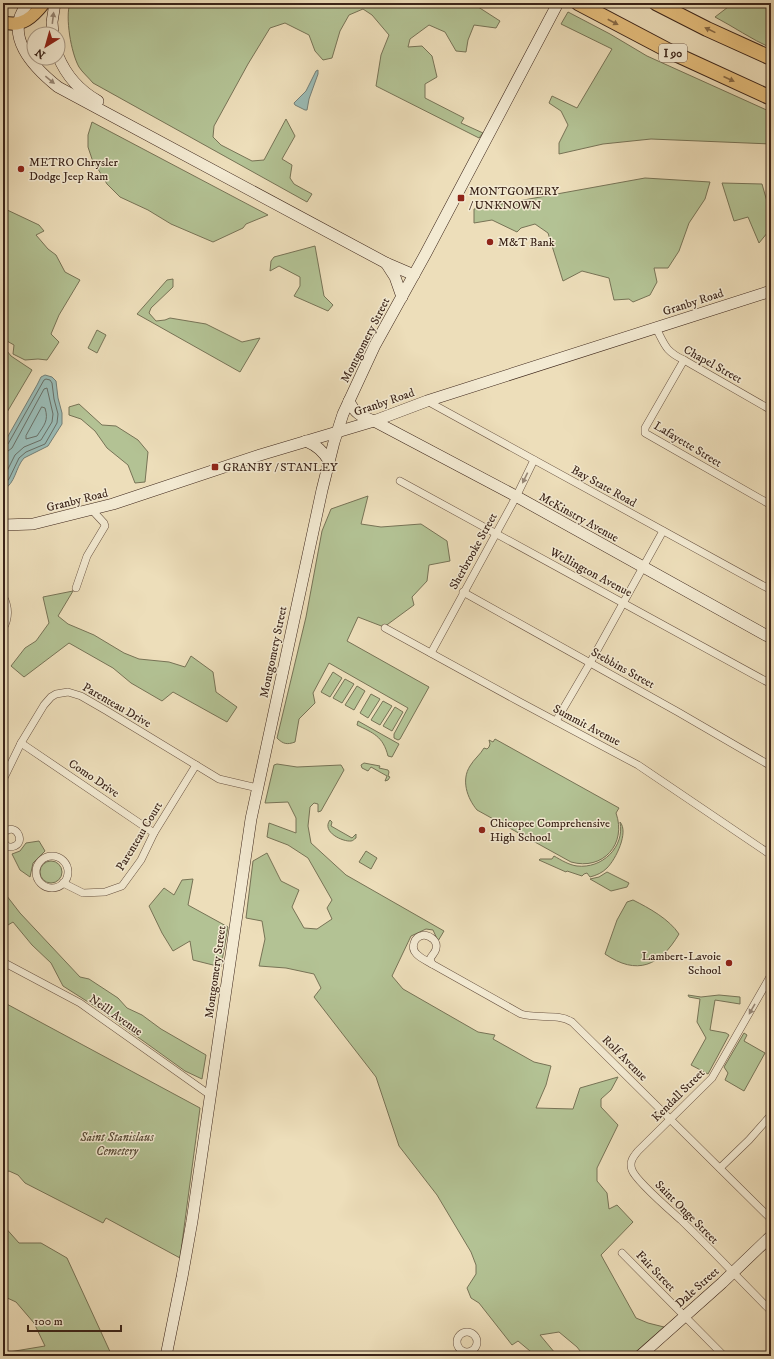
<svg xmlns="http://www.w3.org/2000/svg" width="774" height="1359" font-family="'IM FELL DW Pica',serif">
<rect width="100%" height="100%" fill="#eddeba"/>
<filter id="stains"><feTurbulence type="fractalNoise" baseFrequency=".005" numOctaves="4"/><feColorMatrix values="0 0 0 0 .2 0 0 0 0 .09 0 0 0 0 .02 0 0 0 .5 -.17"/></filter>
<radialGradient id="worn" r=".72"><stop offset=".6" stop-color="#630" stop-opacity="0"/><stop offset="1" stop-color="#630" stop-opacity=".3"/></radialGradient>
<g fill="#b3c294" stroke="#777356">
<path d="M70,3h402l28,18 -4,7 -22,-3 -6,15 -2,12 -10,-1 -11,-19 -16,-7 -19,14 -2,8 14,-1 10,10 5,21 -12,7v14l39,20 -3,5 22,10 -4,5 -103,-52 5,-31 8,-20 -17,-20 -9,-6 -14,6 -9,16 -8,27 -9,2 -8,-9 -6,-16 -24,-12 -15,5 -22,36 -34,62 -1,11 8,8 31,16 12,-1 22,-41 9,17 -13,23 10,6 -2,13 4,6 18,10 -5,8 -214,-119c-4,-5 -11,-11 -14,-16 -8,-14 -14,-50 -9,-64z"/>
<path d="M725,3h46v45c-20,-9 -37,-21 -56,-31l13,-10z"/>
<polygon points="568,12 610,34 647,56 771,112 771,144 651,139 603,144 559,154 559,143 568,125 561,111 549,103 552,96 577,108 612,49 561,24"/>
<polygon points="92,122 268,215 246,224 243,228 213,242 171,224 148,210 120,197 107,184 92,159 88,147 88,135"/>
<polygon points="645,178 710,182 705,199 689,223 679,251 668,268 654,268 657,282 650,295 633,302 629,299 614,300 609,278 582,271 563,281 548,233 535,224 521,228 517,232 492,220 474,223 474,209"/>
<polygon points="722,183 762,184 768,205 768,232 759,243 748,217 734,221"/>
<polygon points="3,208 39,225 44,231 36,235 48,249 56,255 65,272 80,280 59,315 51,334 59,342 47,360 38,359 25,360 13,354 14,345 7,341 3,343"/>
<polygon points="315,246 324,296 333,305 328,311 294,296 300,286 300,277 279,266 270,271 271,261 274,257"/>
<polygon points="173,279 173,287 151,308 149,313 156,321 165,320 170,318 206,324 242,342 260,338 240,372 137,314 167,280"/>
<polygon points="97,330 106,335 97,353 88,348"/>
<polygon points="3,346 11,356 32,370 3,419"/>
<polygon points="79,404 102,425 116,426 138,440 148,452 145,482 135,483 128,465 107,448 95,431 81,419 69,415 69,407"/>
<path d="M368,496l-7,28 20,3 40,-3 26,17 3,20 -21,4 -2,16 -15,16 2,8 -30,22 -26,-10 -11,24 82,46 -29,52 -2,1 -4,-2v-4l14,-26 -79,-45 -16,30 2,10 -16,16 -4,23c-8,3 -12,2 -18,-4l29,-121 16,-86 9,-22z"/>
<polygon points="73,591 58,616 68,624 94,635 124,653 139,659 169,662 185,667 191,656 213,672 216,692 237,707 227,722 173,692 162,701 131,683 113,668 69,643 24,677 11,666 25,648 36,641 49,623 43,597"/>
<polygon points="333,672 342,678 330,697 321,692"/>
<polygon points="345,679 354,684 342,703 333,698"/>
<polygon points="357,686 365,691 354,710 345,705"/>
<polygon points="371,694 380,699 368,718 360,713"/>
<polygon points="383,701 392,706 380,725 371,720"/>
<polygon points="395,707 403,712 392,731 383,726"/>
<path d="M358,721l41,23 -7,13 -4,-1c-5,-20 -15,-23 -31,-31z"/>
<path d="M495,739l124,69 -3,5c11,31 -13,58 -45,49l-94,-52c-10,-12 -16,-30 -7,-44 4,-7 10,-11 14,-18l3,1 2,-2 1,-3 -1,-4 4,2z"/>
<polygon points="364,763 380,766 379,768 388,770 389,772 388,776 390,777 388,780 385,781 387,776 371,767 368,771 362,768 361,765"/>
<polygon points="277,764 297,767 341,765 344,770 321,811 318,812 318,804 314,803 310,807 308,826 311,843 346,875 444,931 438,941 433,930 426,929 411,936 392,976 403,989 478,1032 495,1035 493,1039 534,1062 551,1066 546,1085 536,1108 573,1109 580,1088 618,1077 611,1090 601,1099 601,1107 618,1125 597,1168 597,1181 607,1193 609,1209 617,1205 633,1222 601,1255 636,1318 648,1323 664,1327 631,1356 584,1356 577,1347 559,1332 540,1335 555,1353 554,1356 536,1356 518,1341 512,1345 479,1303 471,1298 467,1288 476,1274 476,1265 471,1252 437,1195 399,1146 376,1077 314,997 321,988 314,974 286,968 259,966 265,939 262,921 246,918 253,861 267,853 281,881 299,890 292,907 304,928 317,929 332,919 327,908 332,900 308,858 288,845 267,837 269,823 296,833 296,818 288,802 265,803 274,765"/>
<path d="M330,820l2,2 -1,4 21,12 4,-4v4c-2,1 -3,3 -5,3 -8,1 -30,-9 -21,-21z"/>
<path d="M620,822c9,10 -4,37 -13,46 -5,5 -10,7 -17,9l-3,-4 -3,1 -2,2 -15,-5 -1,1 -27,-12 1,-1h12l2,-3c7,4 15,9 23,10 25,3 48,-19 43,-44z"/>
<polygon points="39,841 45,851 33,863 30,877 20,870 12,854 20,851 26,843"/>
<polygon points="366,851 377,858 371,869 359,862"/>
<circle cx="51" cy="872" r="11"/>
<polygon points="607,872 629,883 627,887 611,891 590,879 599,877"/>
<polygon points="193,879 188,905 228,927 221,967 193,960 190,941 173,951 162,933 149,906 164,888 174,895 182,880"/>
<polygon points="3,891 20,913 80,977 89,979 118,998 127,1008 142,1015 161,1029 206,1055 202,1079 185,1071 96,1007 63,986 51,963 32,945 13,922 3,928"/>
<path d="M633,900c16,8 36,19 46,34 -19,32 -42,42 -74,20l12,-34 10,-18z"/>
<polygon points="688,995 701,997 719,995 740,997 740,1004 715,1000 710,1030 726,1033 729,1035 708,1074 691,1065 706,1038 697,1022 700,999 689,997"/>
<polygon points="3,1002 200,1108 180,1258 106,1218 103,1223 25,1183 18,1175 9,1171 3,1173"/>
<polygon points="744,1033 747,1035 744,1041 765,1053 744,1091 725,1080 728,1073 724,1067"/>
<polygon points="3,1225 19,1243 41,1243 67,1258 112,1356 3,1356 3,1353 45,1346 34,1323 16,1302 3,1296"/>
</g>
<g fill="#9abbb5" stroke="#747f77">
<polygon points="318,70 318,74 309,99 307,110 305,110 295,105 294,103 306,91 316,71"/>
<path d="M45,375l7,2 4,4 2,17 4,15v11l-14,22 -24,12c-9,10 -8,25 -21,32v-45l34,-60 4,-8z"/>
</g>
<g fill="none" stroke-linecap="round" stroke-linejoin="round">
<g stroke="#6a7067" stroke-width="1">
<path d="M42,407l3,1c4,13 -1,17 -8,28l-11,3v-3z"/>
<polyline points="3,447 8,444 44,380 46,379 50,380 52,383 54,399 58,414 57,423 45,444 26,452 19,458 9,479 3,486"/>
<polyline points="3,452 8,451 12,448 44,389 47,388 53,414 52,422 41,440 24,447 15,455 3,479"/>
</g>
<g stroke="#685241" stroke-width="8">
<g id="street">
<path d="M656,328c9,17 9,23 28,32l87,50"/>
<polyline points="684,360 645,428 645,433 771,505"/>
<polyline points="427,401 771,590"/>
<polyline points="400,481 771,684"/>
<polyline points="76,588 87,556 105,526 104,523 92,510"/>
<polyline points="463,592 678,712 771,766"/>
<path d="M3,596c6,11 6,22 0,33"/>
<polyline points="385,628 518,701 638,765 771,855"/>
<polyline points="431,653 516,497 534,460"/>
<polyline points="556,721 590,663 663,531"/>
<polyline points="21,743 154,833"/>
<polyline points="3,780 21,743 44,705 51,697 56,694 68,692 81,696 107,711 219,779 258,788"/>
<path d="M3,834c13,-16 27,14 5,13l-5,-5"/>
<circle cx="52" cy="872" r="16"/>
<polyline points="63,883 83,893 105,892 122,886 141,860 154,833 196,765"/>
<path d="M424,935c7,1 14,6 12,14 -1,4 -4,6 -6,10l2,5c-8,-5 -22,-10 -18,-21 1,-5 5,-7 10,-8z"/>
<polyline points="3,962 80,1003 210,1095"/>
<path d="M432,964l89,50c17,5 36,-1 51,8l199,197"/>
<path d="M771,975l-59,103 -74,73c-5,6 -9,11 -6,19 4,11 39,41 49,50 31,30 60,61 90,91"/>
<polyline points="720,1168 749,1140 771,1115"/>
<polyline points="622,1253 724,1356"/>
<circle cx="467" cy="1342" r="10"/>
</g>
</g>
<g stroke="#3b2419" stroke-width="12">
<g id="secondary">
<path d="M28,3c-26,32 5,64 30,84l328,176 28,12"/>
<polyline points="53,34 52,22 55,3"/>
<path d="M58,56c8,19 22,35 40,45"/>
<polyline points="386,263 395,277 402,297"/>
<path d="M349,401c6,13 12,15 25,20l138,73 259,144"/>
<path d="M306,441c11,5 17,10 23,20"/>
<polyline points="3,525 33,524 113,504 260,455 374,421 427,401 771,291"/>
<polyline points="166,1356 182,1277 192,1221 251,819 322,490 334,442 343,414 375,345 426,253 558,3"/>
<polyline points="640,1356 722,1283 771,1236"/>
</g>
</g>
<g stroke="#3b2419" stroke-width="14">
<path id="primary" d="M3,22c19,6 30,-5 41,-19"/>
</g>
<g stroke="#3b2419" stroke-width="16">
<g id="highway">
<polyline points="578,3 673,53 771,98"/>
<polyline points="656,3 707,29 771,58"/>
</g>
</g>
<use href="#street" stroke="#f3ead2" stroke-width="7"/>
<use href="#secondary" stroke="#f3ead2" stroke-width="11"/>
<use href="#primary" stroke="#e6bf7d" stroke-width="12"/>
<use href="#highway" stroke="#e6bf7d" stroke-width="14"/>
</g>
<defs><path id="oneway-solid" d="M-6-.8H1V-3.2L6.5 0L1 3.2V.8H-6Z"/></defs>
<g fill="#978776">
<use href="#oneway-solid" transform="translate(53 18) rotate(-83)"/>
<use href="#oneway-solid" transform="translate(50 80) rotate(39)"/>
<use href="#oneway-solid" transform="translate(525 478) rotate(116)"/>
<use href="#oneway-solid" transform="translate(752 1009) rotate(120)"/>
</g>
<g fill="#886a46">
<use href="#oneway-solid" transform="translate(613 22) rotate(28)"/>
<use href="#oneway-solid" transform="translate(710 30) rotate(-154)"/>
<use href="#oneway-solid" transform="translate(729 79) rotate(24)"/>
</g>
<g fill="#8f2418" stroke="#f3ead2" stroke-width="1.5">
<circle cx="21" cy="169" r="4"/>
<rect x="457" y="194" width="8" height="8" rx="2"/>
<circle cx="490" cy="242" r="4"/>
<rect x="211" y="463" width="8" height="8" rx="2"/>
<circle cx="482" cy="830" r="4"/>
<circle cx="729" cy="963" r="4"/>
</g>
<g text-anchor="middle" stroke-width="3" stroke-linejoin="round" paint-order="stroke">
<rect fill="#f3ead2" stroke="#725f50" stroke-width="1" x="659" y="44" width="28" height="18" rx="3"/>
<g font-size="11" font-weight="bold" fill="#3b2419">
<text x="673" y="57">I 90</text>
</g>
<g font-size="12" fill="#3b2419" stroke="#f3ead2" text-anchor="start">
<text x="29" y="166">METRO Chrysler<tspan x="29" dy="14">Dodge Jeep Ram</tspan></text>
<text x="469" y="195">MONTGOMERY<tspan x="469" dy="14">/ UNKNOWN</tspan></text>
<text x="498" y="246">M&amp;T Bank</text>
<text x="223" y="471">GRANBY / STANLEY</text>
<text x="490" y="827">Chicopee Comprehensive<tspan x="490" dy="14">High School</tspan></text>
<text x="721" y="960" text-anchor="end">Lambert-Lavoie<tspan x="721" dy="14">School</tspan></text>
</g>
<g font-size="12" fill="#3b2419" stroke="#f3ead2">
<text transform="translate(693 302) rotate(-18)" y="4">Granby Road</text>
<text transform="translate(365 340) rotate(-63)" y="4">Montgomery Street</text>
<text transform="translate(713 364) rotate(29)" y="4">Chapel Street</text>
<text transform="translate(384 402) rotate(-19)" y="4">Granby Road</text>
<text transform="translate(688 444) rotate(31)" y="4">Lafayette Street</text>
<text transform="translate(604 486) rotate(29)" y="4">Bay State Road</text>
<text transform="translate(77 500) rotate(-14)" y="4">Granby Road</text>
<text transform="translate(579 517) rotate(29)" y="4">McKinstry Avenue</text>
<text transform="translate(473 551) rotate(-61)" y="4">Sherbrooke Street</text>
<text transform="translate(591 572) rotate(28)" y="4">Wellington Avenue</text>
<text transform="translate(273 652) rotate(-78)" y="4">Montgomery Street</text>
<text transform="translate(623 668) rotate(29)" y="4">Stebbins Street</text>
<text transform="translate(117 705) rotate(30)" y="4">Parenteau Drive</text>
<text transform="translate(587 725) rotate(28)" y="4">Summit Avenue</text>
<text transform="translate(94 778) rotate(34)" y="4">Como Drive</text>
<text transform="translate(139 836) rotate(-59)" y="4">Parenteau Court</text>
<text transform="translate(215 972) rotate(-82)" y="4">Montgomery Street</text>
<text transform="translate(116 1015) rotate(35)" y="4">Neill Avenue</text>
<text transform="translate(625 1058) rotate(45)" y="4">Rolf Avenue</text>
<text transform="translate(678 1095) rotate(-45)" y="4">Kendall Street</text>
<text transform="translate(687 1212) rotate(45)" y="4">Saint Onge Street</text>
<text transform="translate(656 1271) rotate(46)" y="4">Fair Street</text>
<text transform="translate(697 1287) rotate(-42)" y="4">Dale Street</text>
</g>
<g font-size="12" font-style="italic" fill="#594c38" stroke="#f3ead2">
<text x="117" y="1141">Saint Stanislaus<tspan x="117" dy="14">Cemetery</tspan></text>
</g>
</g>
<rect width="774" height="1359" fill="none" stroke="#eddeba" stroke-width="16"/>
<rect x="4" y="4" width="766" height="1351" fill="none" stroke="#3b2419" stroke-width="2"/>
<rect x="8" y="8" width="758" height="1343" fill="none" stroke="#3b2419"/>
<g transform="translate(46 46) rotate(217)"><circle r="19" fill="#f3ead2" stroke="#a99b88"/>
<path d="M0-3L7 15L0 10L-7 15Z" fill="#8f2418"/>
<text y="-6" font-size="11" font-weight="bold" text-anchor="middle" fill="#3b2419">N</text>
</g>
<path d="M28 1325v6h93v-6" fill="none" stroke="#3b2419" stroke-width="2"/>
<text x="34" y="1325" font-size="12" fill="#3b2419" stroke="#f3ead2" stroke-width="3" paint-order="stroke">100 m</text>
<rect width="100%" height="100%" filter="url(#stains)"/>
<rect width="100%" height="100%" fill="url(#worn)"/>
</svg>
